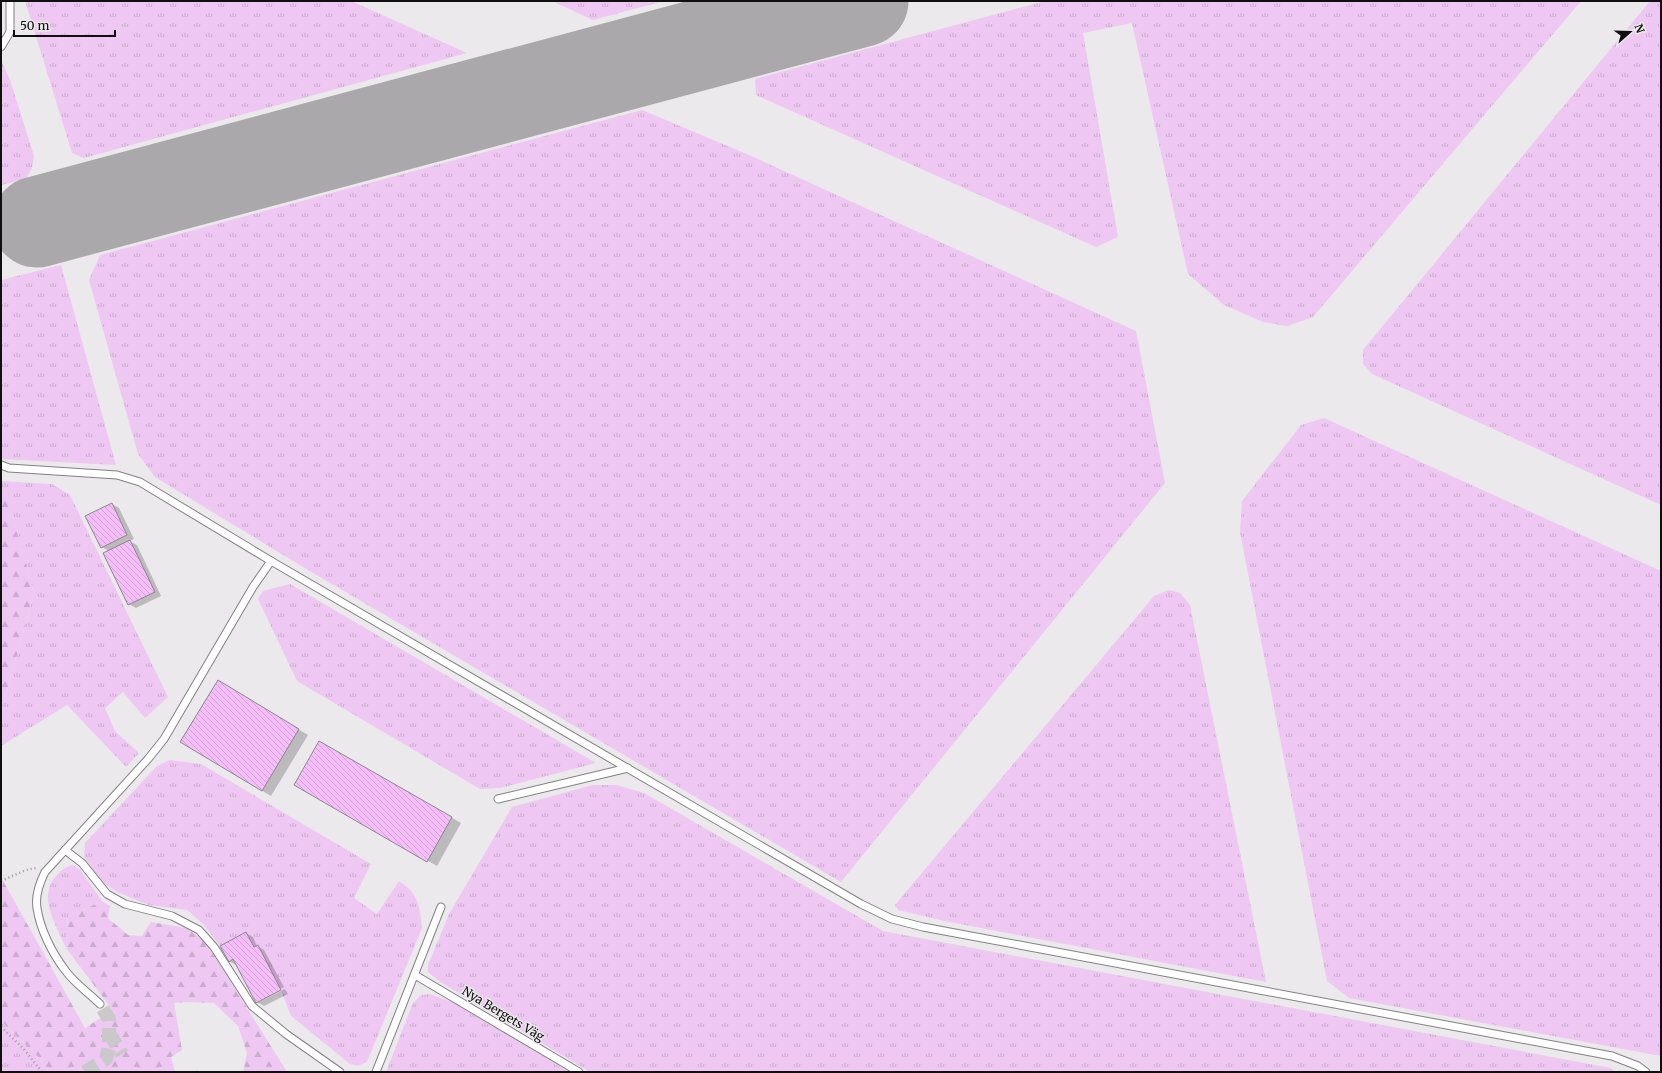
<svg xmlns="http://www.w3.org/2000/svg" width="1662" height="1073" font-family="Merriweather,serif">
<defs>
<pattern id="grass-tufts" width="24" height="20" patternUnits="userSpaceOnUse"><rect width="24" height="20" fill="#eec8f2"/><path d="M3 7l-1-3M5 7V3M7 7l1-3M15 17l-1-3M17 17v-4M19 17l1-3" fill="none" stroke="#cbabce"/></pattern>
<pattern id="forest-firs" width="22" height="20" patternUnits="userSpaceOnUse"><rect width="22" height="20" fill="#eec8f2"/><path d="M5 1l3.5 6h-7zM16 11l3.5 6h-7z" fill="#cbabce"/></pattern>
<pattern id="building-back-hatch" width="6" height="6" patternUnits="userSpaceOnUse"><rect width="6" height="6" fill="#f5befb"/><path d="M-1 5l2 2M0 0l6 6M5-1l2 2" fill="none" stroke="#d1a2d6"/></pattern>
</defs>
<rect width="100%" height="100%" fill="#ebe9eb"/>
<g fill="url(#grass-tufts)">
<polygon points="25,1 351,1 467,53 84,158 72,153"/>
<polygon points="552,1 664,1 593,20"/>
<polygon points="1045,1 1581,1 1313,317 1287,326 1263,322 1224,305 1188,274 1132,23 1083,33 1118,237 1096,247 756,95 755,79"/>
<polygon points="1650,1 1661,1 1661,505 1372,374 1363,364 1363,350"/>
<polygon points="1,60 10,80 34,156 32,168 26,179 1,185"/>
<polygon points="642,110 749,155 1136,331 1165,483 841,882 308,570 155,477 138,454 89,280 100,255"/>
<polygon points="61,265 116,465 1,459 1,280"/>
<polygon points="1324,418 1661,571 1661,1056 1349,998 1327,981 1240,532 1242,501 1301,425"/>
<polygon points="1,481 52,484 70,495 168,697 145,718 123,692 105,708 115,731 139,753 126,767 67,705 1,746 1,712 34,594 6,493 1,493"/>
<polygon points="290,584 596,763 500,788 480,789 297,681 258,599 263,591"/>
<polygon points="1169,590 1180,593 1190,605 1266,982 944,921 898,910 895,905 1154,596"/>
<path d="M170,760l31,4 170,100 -17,34 23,16 22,-33c19,12 21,25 23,47l-55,134 -10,4 -7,-2 -59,-48 -10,-26 -23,-45 -4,2 -8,-15 -26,14 -17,-22 -16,-14 -38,-5 -32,-13 -19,-13 -14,-22 1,-14 72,-77z"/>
<polygon points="593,785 617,785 644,793 883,931 1611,1068 1615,1072 590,1072 439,981 428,972 428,965 449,914 512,807"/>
<path d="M73,865l8,6 21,30 -34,16 -2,31c-9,-22 -30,-52 -9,-73 5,-5 8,-8 16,-10z"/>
<polygon points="430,994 452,1002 569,1072 386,1072 413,1003 421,995"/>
<polygon points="1,1021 40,1059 49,1072 1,1072"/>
</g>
<g fill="url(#forest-firs)">
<polygon points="6,492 34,594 1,712 1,493"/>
<polygon points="1,877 85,1028 102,1017 111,1008 66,948 68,917 102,901 110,906 108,918 128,935 142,936 151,922 186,928 205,941 287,1072 243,1072 247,1053 238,1026 214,1003 186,1002 174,1003 182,1050 171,1057 175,1072 49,1072 40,1059 1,1021"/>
</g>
<g fill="#0003">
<polygon points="112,504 119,508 134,539 129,541 137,545 161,596 136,608 129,604 109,551 102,547"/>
<polygon points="218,682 308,735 271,796 182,742"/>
<polygon points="319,742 461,823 437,866 295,785"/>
<polygon points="246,933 253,937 257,946 264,950 284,987 259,1000 259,1002 285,989 288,994 264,1006 257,1002 236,965 229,961"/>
</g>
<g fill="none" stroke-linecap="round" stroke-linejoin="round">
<polyline stroke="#aaa8aa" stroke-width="91" points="37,222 863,1"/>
</g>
<g fill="url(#building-back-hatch)" stroke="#8a878a">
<polygon points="112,503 127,535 101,548 85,516"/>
<polygon points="130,540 155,592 128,605 103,553"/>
<polygon points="218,680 299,729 262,791 180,742"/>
<polygon points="319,741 452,817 427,862 294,785"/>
<polygon points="246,932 254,947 258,945 281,990 256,1003 233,959 229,962 220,946"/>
</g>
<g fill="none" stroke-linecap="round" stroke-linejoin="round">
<g stroke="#cac8ca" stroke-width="14" stroke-dasharray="14 7" stroke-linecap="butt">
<polyline points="109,1033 122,1054"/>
<polyline points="85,1072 106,1059 109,1047 109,1019 100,1004"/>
</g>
<g stroke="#838183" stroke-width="9">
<g id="lane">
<polyline points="1,47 10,32 10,1"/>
<polyline points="1,465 9,468 117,475 140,482 271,561 861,904 892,919 923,927 1612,1056 1638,1066 1646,1072"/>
<polyline points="498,799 628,768"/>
<polyline points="65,850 82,863 107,894 125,904 172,916 199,930 214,947 252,1006 286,1034 340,1072"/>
<polyline points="415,975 579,1072"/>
<path d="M100,1004c-11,-11 -26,-21 -35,-34 -13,-17 -25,-41 -28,-62 -2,-12 3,-26 8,-36l103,-113 16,-20 89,-152 18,-26"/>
<polyline points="376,1072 441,907"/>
</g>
</g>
<g stroke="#9c9b9c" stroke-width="2.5" stroke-dasharray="1 3" stroke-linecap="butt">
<polyline points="1,881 26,870 36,868"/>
<polyline points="1,1027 23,1048 42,1072"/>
<polyline points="197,1072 199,1069"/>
</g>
<use href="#lane" stroke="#fff" stroke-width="7"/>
</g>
<g text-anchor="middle" stroke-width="3" stroke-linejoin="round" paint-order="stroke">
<g font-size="12" fill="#100f10" stroke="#ebe9eb">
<text transform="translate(503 1014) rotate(31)" y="4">Nya Bergets Väg</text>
</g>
</g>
<rect width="1662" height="1073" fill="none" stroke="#100f10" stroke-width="4"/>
<g transform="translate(1630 32) rotate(70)" stroke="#ebe9eb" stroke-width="3" paint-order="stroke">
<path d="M0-3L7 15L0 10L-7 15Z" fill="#100f10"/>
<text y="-6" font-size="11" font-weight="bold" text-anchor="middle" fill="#100f10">N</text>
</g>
<path d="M14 30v6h101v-6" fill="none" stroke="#100f10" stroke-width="2"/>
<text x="20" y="30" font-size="12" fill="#100f10" stroke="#ebe9eb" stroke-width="3" paint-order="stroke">50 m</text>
</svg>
